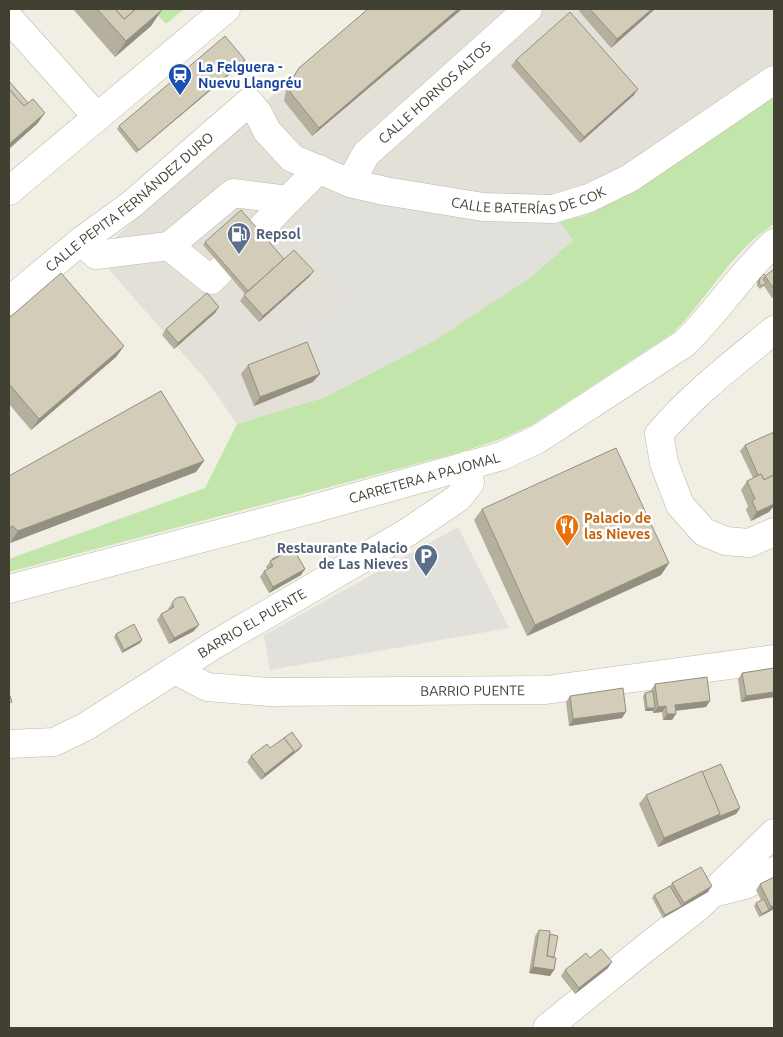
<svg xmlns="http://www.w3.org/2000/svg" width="783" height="1037" font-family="Ubuntu,sans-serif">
<rect width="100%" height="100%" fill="#f1efe3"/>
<polygon fill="#e3e0d8" points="368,9 774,9 774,102 573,240 531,277 468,319 323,398 237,424 207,381 96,255"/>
<g fill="#c2e5ab">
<polygon points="152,9 184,9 166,24"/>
<path d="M774,96v128c-7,5 -15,10 -22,17 -30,27 -50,63 -79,92l-143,93 -32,14 -37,12 -452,120v-13l196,-71 32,-64 86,-26 112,-58 96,-63 42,-37 -14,-19 26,-5 31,-17z"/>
</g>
<g fill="#e1e0db">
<polygon points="348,195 499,224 533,225 559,221 573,240 531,277 435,340 323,398 294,334 342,300 297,224 329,199"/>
<polygon points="458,527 509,628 270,670 264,635"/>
</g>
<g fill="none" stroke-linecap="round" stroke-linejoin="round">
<g stroke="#bcb8a6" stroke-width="29">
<g id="minor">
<polyline points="9,18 97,117"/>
<path id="s1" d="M350,183l16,-29 162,-145"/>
<polyline points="9,191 226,9"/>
<polyline points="257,233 288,200"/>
<polyline points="81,241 96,255 169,246 211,280 223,268"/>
<polyline points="169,246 233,193 288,200 319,169"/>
<path id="s2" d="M9,301l72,-60 51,-37 117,-102 9,11 9,18 25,27 58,25 35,8 98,16 70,2 36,-11 41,-20 144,-98"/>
<path d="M774,330c-40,33 -81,64 -115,104l5,29 16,42 24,27 22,9 23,2 25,-11"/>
<path id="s3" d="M9,589l300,-79 193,-54 36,-17 147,-96c32,-31 56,-70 89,-100"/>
<path id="s4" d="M175,670l32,17 63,5 276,-2 228,-31"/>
<path id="s5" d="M9,744l45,-2 31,-15 129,-82 194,-113 50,-34 12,-15 -2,-18"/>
<polyline points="717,892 745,885 774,871"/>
<polyline points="547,1028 643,950 698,907 774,833"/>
</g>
</g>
<use href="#minor" stroke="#fff" stroke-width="28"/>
</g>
<g fill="#b5af9e">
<polygon points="73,9 161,9 151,26 115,57"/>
<polygon points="368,9 462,9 312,136 284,101 287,85 299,68"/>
<polygon points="581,9 655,9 611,48 579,11"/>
<polygon points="516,60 634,95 580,143 511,66"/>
<polygon points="243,63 136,153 117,129 119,126"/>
<polygon points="205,242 284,259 314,271 309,277 259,322 240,301 245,294 203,245"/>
<polygon points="774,269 774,296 772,298 764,286 760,289 757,286 757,281 760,278 766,276"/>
<polygon points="219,307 215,313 174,349 162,335 166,329"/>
<polygon points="9,318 124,346 116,357 31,430 9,404"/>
<polygon points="248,365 313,382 254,406 241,374"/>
<polygon points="745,445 773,506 769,512 751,521 746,510 748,506 741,490 747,481 753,478 740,451"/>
<polygon points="196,472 10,543 9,541 9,476"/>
<polygon points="482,509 669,563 661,575 527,636 474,520"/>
<polygon points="272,559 301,575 269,593 260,577 264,571 267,569 266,567"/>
<polygon points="175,599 194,631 169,644 157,620 161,614 169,610 168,609"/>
<polygon points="116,634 142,640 140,643 122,653 114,637"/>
<polygon points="774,668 774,697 741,702 738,679 742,673"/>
<polygon points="655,684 706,707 676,711 672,720 663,720 662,712 653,713 653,710 645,711 643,696 645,693 651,692 651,690"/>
<polygon points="570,696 622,718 569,726 566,702"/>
<polygon points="270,748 300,749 261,780 247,762 251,756"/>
<polygon points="702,772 740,808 736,814 658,847 639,804 646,795"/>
<polygon points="672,883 708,892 663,918 652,898 654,895 670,886"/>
<polygon points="760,884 774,909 759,917 754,906 756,903 761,900 756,890"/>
<polygon points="539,930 550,934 554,957 554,970 550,976 529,973 535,936"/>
<polygon points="590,958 608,968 575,994 561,976 565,970"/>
</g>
<g fill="#938f81">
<polygon points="458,9 462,9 312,136 319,128"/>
<polygon points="652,9 655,9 611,48 617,39"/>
<polygon points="162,10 151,26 115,57 126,41"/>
<polygon points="245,60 243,63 136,153 139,150"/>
<polygon points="638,89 634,95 580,143 584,137"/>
<polygon points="45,113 37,124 9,149 9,144"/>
<polygon points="314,271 309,277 259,322 263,316"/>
<polygon points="219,307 215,313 174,349 178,343"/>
<polygon points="124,346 116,357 31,430 39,419"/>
<polygon points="320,374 313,382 254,406 260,397"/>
<polygon points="204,461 196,472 10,543 18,531"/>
<polygon points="774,500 774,506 769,512 751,521 757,512"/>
<polygon points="669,563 661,575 527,636 535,625"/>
<polygon points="305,569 301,575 269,593 273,587"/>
<polygon points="199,625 194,631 169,644 174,638"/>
<polygon points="142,640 140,643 122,653 124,650"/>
<polygon points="774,692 774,697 741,702 746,696"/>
<polygon points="710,701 706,707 671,711 675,705"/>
<polygon points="666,706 662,712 653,713 658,707"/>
<polygon points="647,708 655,708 653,711 645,711"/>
<polygon points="626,712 622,718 569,726 573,719"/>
<polygon points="667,714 676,714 672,720 663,720"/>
<polygon points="302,746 300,749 261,780 265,774 294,751"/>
<polygon points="740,808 736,814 658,847 664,838 720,814"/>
<polygon points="712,886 708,892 663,918 665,915 682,906 684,903"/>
<polygon points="774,905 774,909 759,917 762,914 769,910 771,907"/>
<polygon points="612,962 608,968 575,994 579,988"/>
<polygon points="533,967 554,970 550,976 529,973"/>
</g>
<g fill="#d2ccb8" stroke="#938f81">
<polygon points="97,9 115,9 124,19 136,9 161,9 162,10 126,41"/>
<polygon points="115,9 132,9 134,11 124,19"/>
<polygon points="368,9 458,9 319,128 290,92 294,76 299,68"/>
<polygon points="590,9 652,9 617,39"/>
<polygon points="570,12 638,89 584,137 516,60"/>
<polygon points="225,36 245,60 139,150 119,126"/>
<polygon points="9,81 28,103 24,106 9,89"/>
<polygon points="9,89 24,106 33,99 45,113 9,144"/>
<polygon points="241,210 284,259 248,291 205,242"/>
<polygon points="294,250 314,271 263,316 244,295"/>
<polygon points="774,269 774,289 765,276"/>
<polygon points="61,273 124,346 39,419 9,384 9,318"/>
<polygon points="764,274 766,276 763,279 766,283 762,286 759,283 760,278"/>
<polygon points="207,293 219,307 178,343 166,329"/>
<polygon points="307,342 320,374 260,397 248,365"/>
<polygon points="161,391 204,461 18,531 13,526 9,528 9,476"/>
<polygon points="774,432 774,475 764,480 761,474 758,475 745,445"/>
<polygon points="616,448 669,563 535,625 482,509"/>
<polygon points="761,474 764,480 774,475 774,500 773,500 774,504 757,512 752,501 755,499 747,481"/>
<polygon points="293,548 305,569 273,587 264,571 273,566 270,561"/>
<polygon points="282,554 273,560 272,559"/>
<polygon points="179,597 184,597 199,625 174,638 161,614 174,607 172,603 175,599"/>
<polygon points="134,624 142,640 124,650 116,634"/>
<polygon points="774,668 774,692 746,696 742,673"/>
<polygon points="707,677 710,701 675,705 676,714 667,714 666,706 658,707 655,684"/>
<polygon points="623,688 626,712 573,719 570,696"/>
<polygon points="653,691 655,708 647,708 645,693"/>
<polygon points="9,693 12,702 9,703"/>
<polygon points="292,732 302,746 292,754 294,751 284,738"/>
<polygon points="284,738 294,751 265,774 251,756 267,744 270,748"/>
<polygon points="721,764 740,808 718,817 720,814 702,772"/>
<polygon points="702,771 720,814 664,838 646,795"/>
<polygon points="701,867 712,886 684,903 672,883"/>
<polygon points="774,877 774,905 771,907 760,884"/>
<polygon points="670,886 682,906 665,915 654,895"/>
<polygon points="764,899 769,910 762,914 756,903"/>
<polygon points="539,930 550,931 547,956 556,958 554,970 533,967"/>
<polygon points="550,934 558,936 554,957 547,956"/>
<polygon points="601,949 612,962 579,988 565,970 586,953 590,958"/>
</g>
<defs>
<g id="station-pin" transform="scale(1.25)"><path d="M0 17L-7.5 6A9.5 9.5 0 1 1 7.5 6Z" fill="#1a4fb4" stroke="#fff"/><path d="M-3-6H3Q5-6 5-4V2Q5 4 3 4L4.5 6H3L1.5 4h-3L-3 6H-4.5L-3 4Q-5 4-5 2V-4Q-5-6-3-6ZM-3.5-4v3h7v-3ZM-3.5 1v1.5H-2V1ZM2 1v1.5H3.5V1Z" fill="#fff"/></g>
<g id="fuel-pin" transform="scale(1.25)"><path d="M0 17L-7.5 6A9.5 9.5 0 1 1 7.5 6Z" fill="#5c6f8a" stroke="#fff"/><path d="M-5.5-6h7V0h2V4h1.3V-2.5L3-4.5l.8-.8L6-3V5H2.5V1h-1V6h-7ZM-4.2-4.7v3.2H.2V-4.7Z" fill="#fff"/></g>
<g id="restaurant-pin" transform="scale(1.25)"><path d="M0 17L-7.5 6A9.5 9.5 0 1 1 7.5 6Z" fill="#e8710a" stroke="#fff"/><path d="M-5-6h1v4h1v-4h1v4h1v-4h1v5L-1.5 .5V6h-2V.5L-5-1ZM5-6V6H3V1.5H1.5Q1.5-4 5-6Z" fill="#fff"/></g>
<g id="parking-pin" transform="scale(1.25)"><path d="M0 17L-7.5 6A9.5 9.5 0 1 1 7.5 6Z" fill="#5c6f8a" stroke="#fff"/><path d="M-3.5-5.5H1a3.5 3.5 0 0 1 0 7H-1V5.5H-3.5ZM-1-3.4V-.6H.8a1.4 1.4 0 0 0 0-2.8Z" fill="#fff"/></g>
</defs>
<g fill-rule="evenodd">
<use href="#station-pin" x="180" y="75"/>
<use href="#fuel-pin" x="239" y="234"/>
<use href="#restaurant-pin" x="567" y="526"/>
<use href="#parking-pin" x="426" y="556"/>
</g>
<g text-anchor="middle" stroke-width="5" stroke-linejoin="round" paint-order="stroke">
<g font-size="14" font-weight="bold" fill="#164399" stroke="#fff" text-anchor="start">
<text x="198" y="72">La Felguera -<tspan x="198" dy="16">Nuevu Llangréu</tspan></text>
</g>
<g font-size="14" fill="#423f33" stroke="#fff">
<text dy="5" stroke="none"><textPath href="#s1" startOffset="125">CALLE HORNOS ALTOS</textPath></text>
<text dy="5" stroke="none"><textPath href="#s2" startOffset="628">CALLE BATERÍAS DE COK</textPath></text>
<text dy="5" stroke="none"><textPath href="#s2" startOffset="156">CALLE PEPITA FERNÁNDEZ DURO</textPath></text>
<text dy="5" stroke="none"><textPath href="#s3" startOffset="430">CARRETERA A PAJOMAL</textPath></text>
<text dy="5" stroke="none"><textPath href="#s5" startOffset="276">BARRIO EL PUENTE</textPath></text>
<text dy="5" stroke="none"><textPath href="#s4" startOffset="302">BARRIO PUENTE</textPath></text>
</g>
<g font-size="14" font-weight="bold" fill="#4e5e75" stroke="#fff" text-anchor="start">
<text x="256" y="239">Repsol</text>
<text x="408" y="553" text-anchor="end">Restaurante Palacio<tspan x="408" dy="16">de Las Nieves</tspan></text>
</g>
<g font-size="14" font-weight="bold" fill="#c56008" stroke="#fff" text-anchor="start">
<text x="584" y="523">Palacio de<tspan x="584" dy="16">las Nieves</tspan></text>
</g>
</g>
<rect width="783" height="1037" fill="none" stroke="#423f33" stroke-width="20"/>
</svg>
